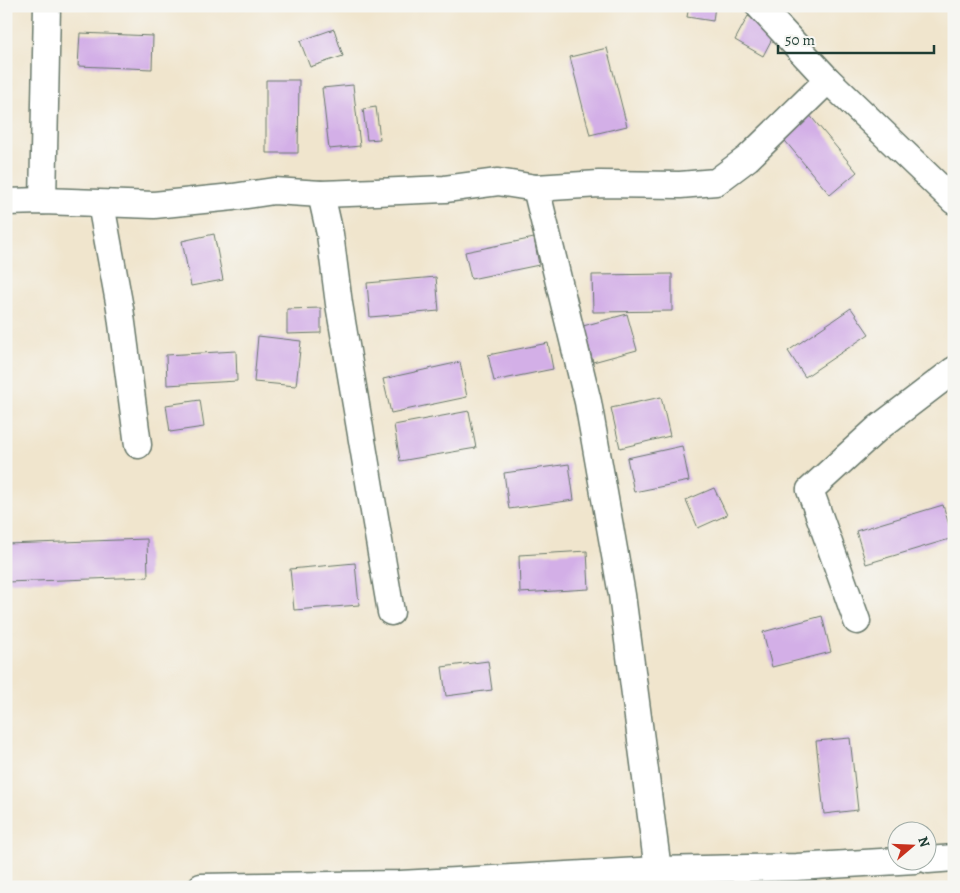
<svg xmlns="http://www.w3.org/2000/svg" width="960" height="893" font-family="Alegreya,serif">
<rect width="100%" height="100%" fill="#f6f6f2"/>
<filter id="ink" filterUnits="userSpaceOnUse"><feTurbulence type="fractalNoise" baseFrequency=".02" numOctaves="2"/><feDisplacementMap in="SourceGraphic" scale="10" xChannelSelector="R" yChannelSelector="G"/><feConvolveMatrix kernelMatrix="1 2 1 2 8 2 1 2 1" color-interpolation-filters="sRGB"/></filter>
<filter id="wash" filterUnits="userSpaceOnUse"><feTurbulence type="fractalNoise" baseFrequency=".0096" numOctaves="4" result="noise"/><feDisplacementMap in="SourceGraphic" scale="20" xChannelSelector="R" yChannelSelector="G"/><feGaussianBlur stdDeviation="1.12" result="paint"/><feColorMatrix in="noise" values="0 0 0 0 0 0 0 0 0 0 0 0 0 0 0 0 0 1.4 0 .05"/><feComposite in="paint" operator="in"/></filter>
<g filter="url(#wash)">
<rect width="100%" height="100%" fill="#f0e5cd"/>
<g id="blocks">
<g fill="#d3afe7">
<polygon points="689,6 715,6 713,21 687,17"/>
<polygon points="748,16 776,31 763,56 735,40"/>
<polygon points="334,29 343,56 310,67 300,41"/>
<polygon points="80,33 153,36 152,69 78,66"/>
<polygon points="607,48 627,126 590,135 570,57"/>
<polygon points="266,80 299,80 298,153 266,153"/>
<polygon points="353,85 360,146 329,149 322,88"/>
<polygon points="376,107 380,139 367,140 363,109"/>
<polygon points="808,113 857,172 830,195 781,136"/>
<polygon points="214,234 223,280 191,286 182,241"/>
<polygon points="534,238 539,265 471,279 465,252"/>
<polygon points="672,274 672,311 593,312 592,275"/>
<polygon points="436,277 439,311 370,317 367,283"/>
<polygon points="321,308 321,333 287,334 287,309"/>
<polygon points="851,308 869,334 805,377 788,351"/>
<polygon points="627,314 637,350 593,362 583,326"/>
<polygon points="258,336 301,341 296,386 254,382"/>
<polygon points="548,343 553,369 494,381 488,355"/>
<polygon points="236,351 237,381 167,385 166,355"/>
<polygon points="460,362 467,397 391,413 383,379"/>
<polygon points="661,397 670,436 620,448 611,408"/>
<polygon points="200,400 204,427 170,432 166,405"/>
<polygon points="469,411 476,448 400,461 394,425"/>
<polygon points="682,446 689,481 634,492 627,458"/>
<polygon points="569,464 574,500 509,509 504,473"/>
<polygon points="714,488 727,515 698,528 686,500"/>
<polygon points="943,505 953,538 866,564 856,531"/>
<polygon points="147,539 148,577 6,582 6,544"/>
<polygon points="587,551 589,589 520,593 519,555"/>
<polygon points="355,563 359,605 294,610 290,569"/>
<polygon points="822,616 831,652 772,667 763,632"/>
<polygon points="488,661 492,690 446,696 442,667"/>
<polygon points="850,738 858,810 824,814 816,741"/>
</g>
</g>
</g>
<g filter="url(#ink)">
<use href="#blocks" fill-opacity="0" stroke="#68786a" stroke-width="1"/>
<g fill="none" stroke-linecap="round" stroke-linejoin="round">
<g stroke="#68786a" stroke-width="29">
<g id="minor">
<polyline points="759,6 828,80 954,201"/>
<polyline points="321,194 330,234 339,304 391,612"/>
<polyline points="43,201 47,6"/>
<polyline points="6,202 43,201 154,205 233,197 274,191 321,194 376,192 445,189 498,182 536,188"/>
<polyline points="101,204 120,308 138,445"/>
<polyline points="857,621 810,490 878,428 954,370"/>
<polyline points="928,860 954,858"/>
<polyline points="658,870 622,595 588,402 536,188 599,184 680,185 716,182 748,158 828,80"/>
<polyline points="201,887 400,884 658,870 797,867 915,860"/>
</g>
</g>
<use href="#minor" stroke="#fff" stroke-width="26"/>
</g>
</g>
<rect width="960" height="893" fill="none" stroke="#f6f6f2" stroke-width="25"/>
<g transform="translate(912 846) rotate(71)"><circle r="24" fill="#f6f6f2" stroke="#a0aca6"/>
<path d="M0-4L9 19L0 12L-9 19Z" fill="#c8321e"/>
<text y="-8" font-size="14" font-weight="bold" text-anchor="middle" fill="#1f3d34">N</text>
</g>
<path d="M778 45v8h156v-8" fill="none" stroke="#1f3d34" stroke-width="2.5"/>
<text x="785" y="45" font-size="15" fill="#1f3d34" stroke="#f6f6f2" stroke-width="4" paint-order="stroke">50 m</text>
</svg>
